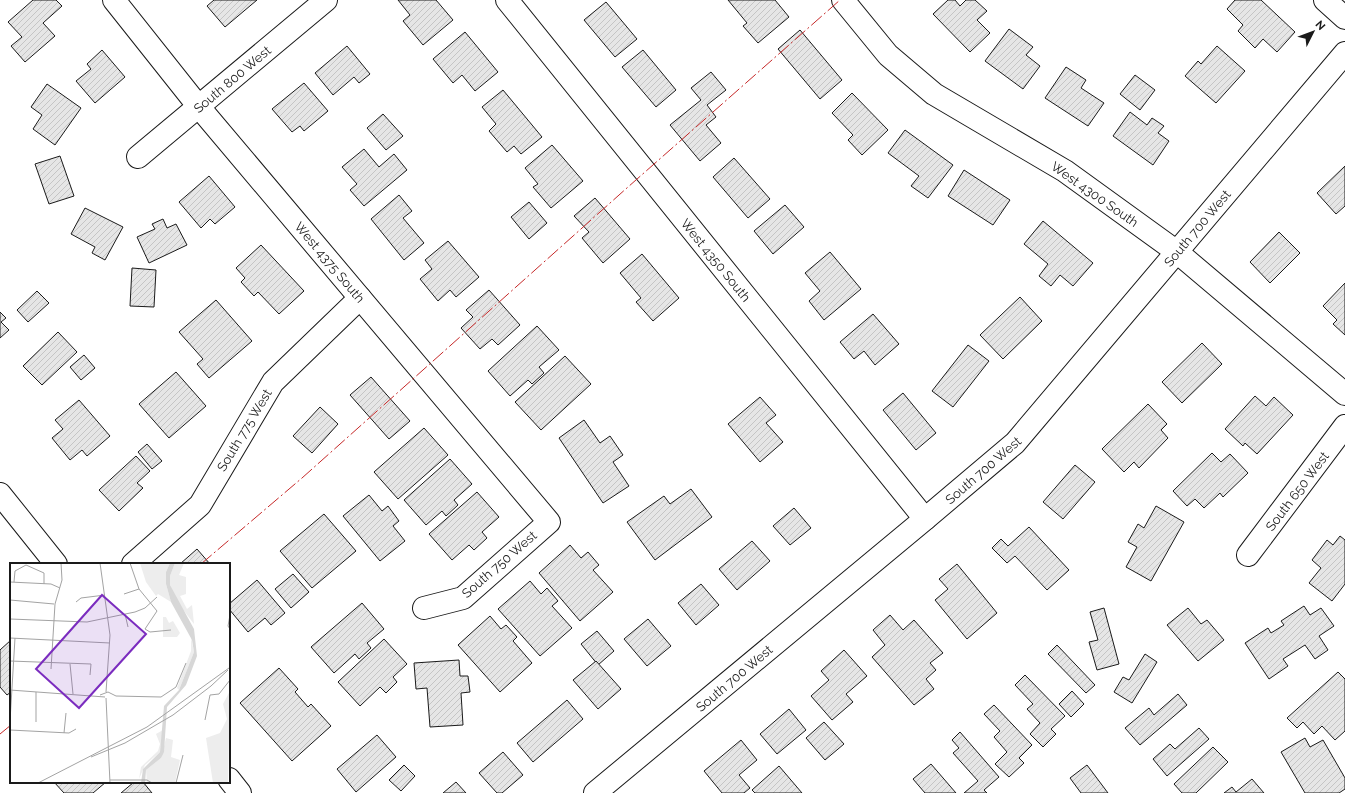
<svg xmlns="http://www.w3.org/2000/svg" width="1345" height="793" font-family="Raleway,sans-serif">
<defs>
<pattern id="building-hatch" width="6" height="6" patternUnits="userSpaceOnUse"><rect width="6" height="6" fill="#e6e6e6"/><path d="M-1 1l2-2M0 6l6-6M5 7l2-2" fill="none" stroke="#c5c5c5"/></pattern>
</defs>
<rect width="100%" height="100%" fill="#fff"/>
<g fill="url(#building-hatch)" stroke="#1a1a1a">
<polygon points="33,0 56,0 62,6 43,23 55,36 25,62 11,46 22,37 8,22"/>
<polygon points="214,0 257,0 225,27 207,6"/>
<polygon points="398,0 436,0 453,20 423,45 403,21 410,15"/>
<polygon points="728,0 775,0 789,17 758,43 743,26 747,23"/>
<polygon points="948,0 955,0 960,6 966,0 975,0 987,11 977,20 990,33 970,52 933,14"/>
<polygon points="1235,0 1261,0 1295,32 1277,52 1263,39 1255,48 1238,31 1243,25 1227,9"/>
<polygon points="606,2 637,39 615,57 584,20"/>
<polygon points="1009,29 1033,47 1026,55 1040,66 1023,89 985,61"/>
<polygon points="800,30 842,80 820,99 778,49"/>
<polygon points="465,32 498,72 475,91 462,75 453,83 433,59"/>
<polygon points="347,46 370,74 359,83 354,77 333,95 315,73"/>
<polygon points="1217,46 1245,71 1216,103 1185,76 1198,61 1201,64"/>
<polygon points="102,50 125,77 95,103 76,81 91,69 87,64"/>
<polygon points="643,50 676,90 656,107 622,67"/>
<polygon points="1066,67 1086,80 1081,88 1104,103 1088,126 1045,98"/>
<polygon points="711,72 726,90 707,105 716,117 706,125 721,143 700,161 670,125 701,100 691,88"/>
<polygon points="1135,75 1155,90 1140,110 1120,94"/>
<polygon points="304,83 328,111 304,131 300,126 292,132 272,109"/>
<polygon points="47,84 81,108 55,145 33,129 42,115 31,107"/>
<polygon points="503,90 542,137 521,154 514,146 507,152 489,131 496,124 482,107"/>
<polygon points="852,93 888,130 862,155 848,140 853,135 832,113"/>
<polygon points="1130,112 1147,125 1152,118 1164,126 1158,133 1169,141 1153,165 1113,136"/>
<polygon points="383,114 403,136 386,150 367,128"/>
<polygon points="905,130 953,165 928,198 911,186 919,176 888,153"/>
<polygon points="552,145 583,181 551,208 533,187 538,184 525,168"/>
<polygon points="364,149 379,167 394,154 407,170 364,206 350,190 357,184 342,167"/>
<polygon points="60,156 74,196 49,204 35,164"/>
<polygon points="734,158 770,199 748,218 713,177"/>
<polygon points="1345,166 1345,206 1336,214 1317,193"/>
<polygon points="964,170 1010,200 993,225 948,196"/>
<polygon points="209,176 235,207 215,224 210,219 201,228 179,202"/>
<polygon points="399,195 412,211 403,218 424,243 404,260 371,219"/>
<polygon points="595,198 630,239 603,263 582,238 589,232 574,216"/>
<polygon points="529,202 547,223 529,239 511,217"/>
<polygon points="785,205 804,227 773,254 754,231"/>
<polygon points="85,208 123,227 105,260 92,253 95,247 71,234"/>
<polygon points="163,219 167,228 176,224 187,245 149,263 137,237 155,229 152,224"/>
<polygon points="1043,221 1093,263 1073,286 1060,275 1051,286 1039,276 1048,264 1024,244"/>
<polygon points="1279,232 1300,253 1270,283 1250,262"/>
<polygon points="448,241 479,277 456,297 450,290 438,301 420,279 432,269 425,260"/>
<polygon points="261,245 304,291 279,314 258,292 254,296 241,282 245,278 236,268"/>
<polygon points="830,252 861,289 824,320 809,301 820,291 805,273"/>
<polygon points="642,254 679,298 653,321 636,302 641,298 620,273"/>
<polygon points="132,268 156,270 154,307 130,306"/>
<polygon points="1345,283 1345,335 1333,324 1337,320 1323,306"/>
<polygon points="489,290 520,325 498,345 492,339 480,349 461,328 473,317 466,310"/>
<polygon points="37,291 49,303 28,322 17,310"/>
<polygon points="1020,297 1042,321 1003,359 980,335"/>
<polygon points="216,300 252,341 209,378 197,364 203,359 179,332"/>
<polygon points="0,312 6,318 1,322 9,330 0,338"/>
<polygon points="873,314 899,344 875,365 864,351 854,359 840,342"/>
<polygon points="537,326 559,350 539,367 544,373 532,384 528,380 510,396 488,371"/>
<polygon points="58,332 77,352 42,385 23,366"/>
<polygon points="1202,343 1222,364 1182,403 1162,382"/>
<polygon points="968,345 989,361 953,407 932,391"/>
<polygon points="84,355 95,368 81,380 70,367"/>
<polygon points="565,356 591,384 541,430 515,402"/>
<polygon points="176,372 206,406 169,438 139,404"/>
<polygon points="371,377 410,421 389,439 350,395"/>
<polygon points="903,393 936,433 916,450 883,410"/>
<polygon points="1255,396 1266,406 1274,397 1293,415 1257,454 1245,443 1243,446 1225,429"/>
<polygon points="760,397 776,415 766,423 783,442 760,462 728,424"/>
<polygon points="79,400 110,436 87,456 82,450 70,460 52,438 63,429 55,420"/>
<polygon points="1148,404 1167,424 1161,430 1168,438 1139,468 1134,462 1124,472 1102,449"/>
<polygon points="320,407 338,424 312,453 293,436"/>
<polygon points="584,420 600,443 610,436 623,455 613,462 629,486 603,503 559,438"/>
<polygon points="424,428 448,455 398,499 374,472"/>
<polygon points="147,444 162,461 152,469 138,452"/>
<polygon points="1212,453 1221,462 1230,454 1248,473 1223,497 1220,493 1204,508 1195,499 1187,506 1173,491"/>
<polygon points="136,456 150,471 137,483 143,488 119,511 99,490"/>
<polygon points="450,459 472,484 454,500 458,505 446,516 442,511 426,525 404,500"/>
<polygon points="1075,465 1095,482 1063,519 1043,502"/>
<polygon points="691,489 712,517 655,560 627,522 664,496 670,504"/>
<polygon points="477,492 499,517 482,532 487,538 474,550 469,545 452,560 429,534"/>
<polygon points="369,495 382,511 388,506 399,521 393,526 405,541 380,561 343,516"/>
<polygon points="1156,506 1184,522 1151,581 1126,567 1137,547 1128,542 1138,524 1144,528"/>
<polygon points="794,508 811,528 790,545 773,526"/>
<polygon points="324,514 356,551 312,588 280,551"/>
<polygon points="1029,527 1069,570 1047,590 1015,556 1007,563 992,548 1001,539 1008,546"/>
<polygon points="1340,536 1345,540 1345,584 1332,601 1309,583 1321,568 1312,560 1327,540 1333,545"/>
<polygon points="752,541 770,561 737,590 719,569"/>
<polygon points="570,545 581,558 588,552 599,565 593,570 613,592 580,621 539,573"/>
<polygon points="197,549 210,564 180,564"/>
<polygon points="957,564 997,613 967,639 935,600 948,589 939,579"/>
<polygon points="293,574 309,592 291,608 275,589"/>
<polygon points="257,580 285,613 271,625 265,618 248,632 229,609 229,604"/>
<polygon points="530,581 541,594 547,588 558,601 552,606 572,628 540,656 498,609"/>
<polygon points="701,584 719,605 696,625 678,603"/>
<polygon points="362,603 384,629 367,643 371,648 359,659 355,654 334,673 311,647"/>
<polygon points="1304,606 1310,615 1321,608 1334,626 1319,636 1328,650 1315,659 1305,645 1283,659 1288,666 1269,679 1245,643 1268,628 1271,633 1284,625 1281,621"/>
<polygon points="1104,608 1119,664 1097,670 1089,642 1098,640 1090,612"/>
<polygon points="1188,608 1201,624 1207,620 1224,640 1198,661 1167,625"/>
<polygon points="890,615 903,630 914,620 943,653 930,663 936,670 926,679 934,689 914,705 872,657 885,645 873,630"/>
<polygon points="490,616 501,629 506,625 517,637 513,641 532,663 500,692 458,645"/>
<polygon points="648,619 671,646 647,666 624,639"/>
<polygon points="597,631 614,651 598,665 581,644"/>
<polygon points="384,639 407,664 393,677 397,682 386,693 380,687 360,706 338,682"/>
<polygon points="11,640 11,692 7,695 0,687 0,650"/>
<polygon points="1057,645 1095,685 1086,693 1048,654"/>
<polygon points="844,650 867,676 846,694 853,702 832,720 811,696 829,680 821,671"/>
<polygon points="1145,654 1157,662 1132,703 1114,692 1123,677 1129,680"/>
<polygon points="459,660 460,676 468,676 470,692 461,693 463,725 430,727 427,688 416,689 414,663"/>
<polygon points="596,661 621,689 598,709 573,680"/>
<polygon points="279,668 298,689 295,692 308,707 311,704 331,726 292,761 240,703"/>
<polygon points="1338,672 1345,679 1345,731 1335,740 1322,726 1314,734 1303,722 1297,728 1287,718"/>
<polygon points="1025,675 1065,716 1051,729 1056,734 1043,747 1030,734 1040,723 1027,709 1033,704 1015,685"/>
<polygon points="1072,691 1084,704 1071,717 1059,704"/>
<polygon points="1178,694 1187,705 1140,745 1125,728 1149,708 1154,715"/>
<polygon points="567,700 583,719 533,762 517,743"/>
<polygon points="994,705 1032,745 1019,758 1024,763 1009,777 995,764 1007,752 994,737 1000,731 984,714"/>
<polygon points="789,709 806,730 777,754 760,734"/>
<polygon points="824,722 844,744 825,760 806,738"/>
<polygon points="1199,728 1209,739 1167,776 1153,759 1170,744 1175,749"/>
<polygon points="960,732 999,777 984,790 987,793 964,793 978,781 953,753 959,748 952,740"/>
<polygon points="377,735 396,757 356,792 337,769"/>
<polygon points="1305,738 1310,747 1323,740 1345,778 1345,789 1339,793 1305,793 1281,752"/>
<polygon points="741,740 757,760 739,775 750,788 744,793 722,793 704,771"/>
<polygon points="1213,747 1228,762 1196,793 1182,793 1174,784"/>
<polygon points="503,752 523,775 502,793 497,793 479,773"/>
<polygon points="931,764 956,793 925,793 913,779"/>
<polygon points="404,765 415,776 401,791 389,780"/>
<polygon points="1087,765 1108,793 1081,793 1070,778"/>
<polygon points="779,766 802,793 755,793 752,790"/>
<polygon points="1252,779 1264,793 1224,793 1232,787 1236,792"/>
<polygon points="54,782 106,782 93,793 64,793"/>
<polygon points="134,782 143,782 152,793 121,793"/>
<polygon points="456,782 466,793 443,793"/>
</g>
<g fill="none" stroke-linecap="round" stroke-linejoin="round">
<g stroke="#1a1a1a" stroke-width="24">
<g id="minor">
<polyline points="114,0 199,107 549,522 463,598 424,608"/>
<polyline points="507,0 925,519"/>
<polyline points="843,0 888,55 934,94 1065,171 1177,252 1345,394"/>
<polyline points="1325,0 1345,18"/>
<polyline points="138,157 326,0"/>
<polyline points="0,494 56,564"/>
<polyline points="1248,555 1345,426"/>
<polyline points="133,564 200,505 273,382 360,298"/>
<polyline points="229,779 240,793"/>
<polyline points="595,793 925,519 1015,443 1345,53"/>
</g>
</g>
<use href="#minor" stroke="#fff" stroke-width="22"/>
<g stroke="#c62828" stroke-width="1" stroke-dasharray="14 3 2 3" stroke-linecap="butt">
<polyline points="201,564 302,478 628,187 840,0"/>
<polyline points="0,734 11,725"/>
</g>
</g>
<g text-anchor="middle" stroke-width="3" stroke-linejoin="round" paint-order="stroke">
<g font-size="13" fill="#1a1a1a" stroke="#fff">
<text transform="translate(232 79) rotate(-40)" y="5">South 800 West</text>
<text transform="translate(1095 194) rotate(35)" y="5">West 4300 South</text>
<text transform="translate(1197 228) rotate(-50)" y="5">South 700 West</text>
<text transform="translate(716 260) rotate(51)" y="5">West 4350 South</text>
<text transform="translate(330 262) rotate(50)" y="5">West 4375 South</text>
<text transform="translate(244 430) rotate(-59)" y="5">South 775 West</text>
<text transform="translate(983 470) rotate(-41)" y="5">South 700 West</text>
<text transform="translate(1297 491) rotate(-53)" y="5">South 650 West</text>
<text transform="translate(499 564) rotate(-41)" y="5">South 750 West</text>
<text transform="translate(734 678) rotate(-40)" y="5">South 700 West</text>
</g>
</g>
<g transform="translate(10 563)">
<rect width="220" height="220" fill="#fff"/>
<path d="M130,0h30l-4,9v12l5,18 -13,-8 -2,2 -10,-14zM165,0h9l-5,12 7,2v17l-6,2 7,13 5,-4 2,19 -16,-21 -8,-18v-9zM153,54h3l3,6 4,-2 7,12 -3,4h-14zM181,74l3,15 -15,38 -2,-2 14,-37zM220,128l-2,92h-15l-7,-45 14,-5 7,-14 -4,-15zM153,167l-3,22 -15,13 -6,14 2,-12 17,-16 2,-7 -4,-10z" fill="#ededed"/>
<path d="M156,175l7,2 -2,17 9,3 -5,23h-28l-1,-13 15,-12z" fill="#ededed"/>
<path d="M160,0h5l-5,13v9l24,44 3,27 -11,29 -19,22 -3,45 -3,6 -15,12 -1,13h-4l2,-14 17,-17 4,-46 15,-16 15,-38 -2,-12 -21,-38 -5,-18v-12z" fill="#d7d7d7"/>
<path fill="none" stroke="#a3a3a3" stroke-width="1" d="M90,0l10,72 -4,57M120,0l9,26 18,22 -12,18 5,3 21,-2M0,19l41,2 9,4M4,19l1,-11 11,-6 18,8v11M114,31l15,-5M0,37l44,4M66,39l5,-4 24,-3M115,51l3,13M220,52l-2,11 2,3M0,56l77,3 48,-10 10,-4 12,-11M0,75l100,5M0,98l81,3 -1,11M60,101l3,30M41,106l4,-65 7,-24 -1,-17M0,127l95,7M90,132l8,-3 8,4 45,1 15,-10 10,-24M96,135l4,85M195,157l5,-25 9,-1 11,-14M0,158l5,-83M26,159v-30M0,167l59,3 7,-4M54,170l2,-20M81,194l34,-14 48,-28 38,-29 17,-16M100,217h37l5,3M28,220l109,-56 82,-59M166,220l7,-28"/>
<path fill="#7b2cbf" fill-opacity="0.15" stroke="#7b2cbf" stroke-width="2" d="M92,32l44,39 -67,74 -43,-39z"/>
<rect width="220" height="220" fill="none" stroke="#1a1a1a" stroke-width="2"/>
</g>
<g transform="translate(1313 32) rotate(48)" stroke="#ffffff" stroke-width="3" paint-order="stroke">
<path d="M0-3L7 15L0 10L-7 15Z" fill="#1a1a1a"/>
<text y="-6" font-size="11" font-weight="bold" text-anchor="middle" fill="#1a1a1a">N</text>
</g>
</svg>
